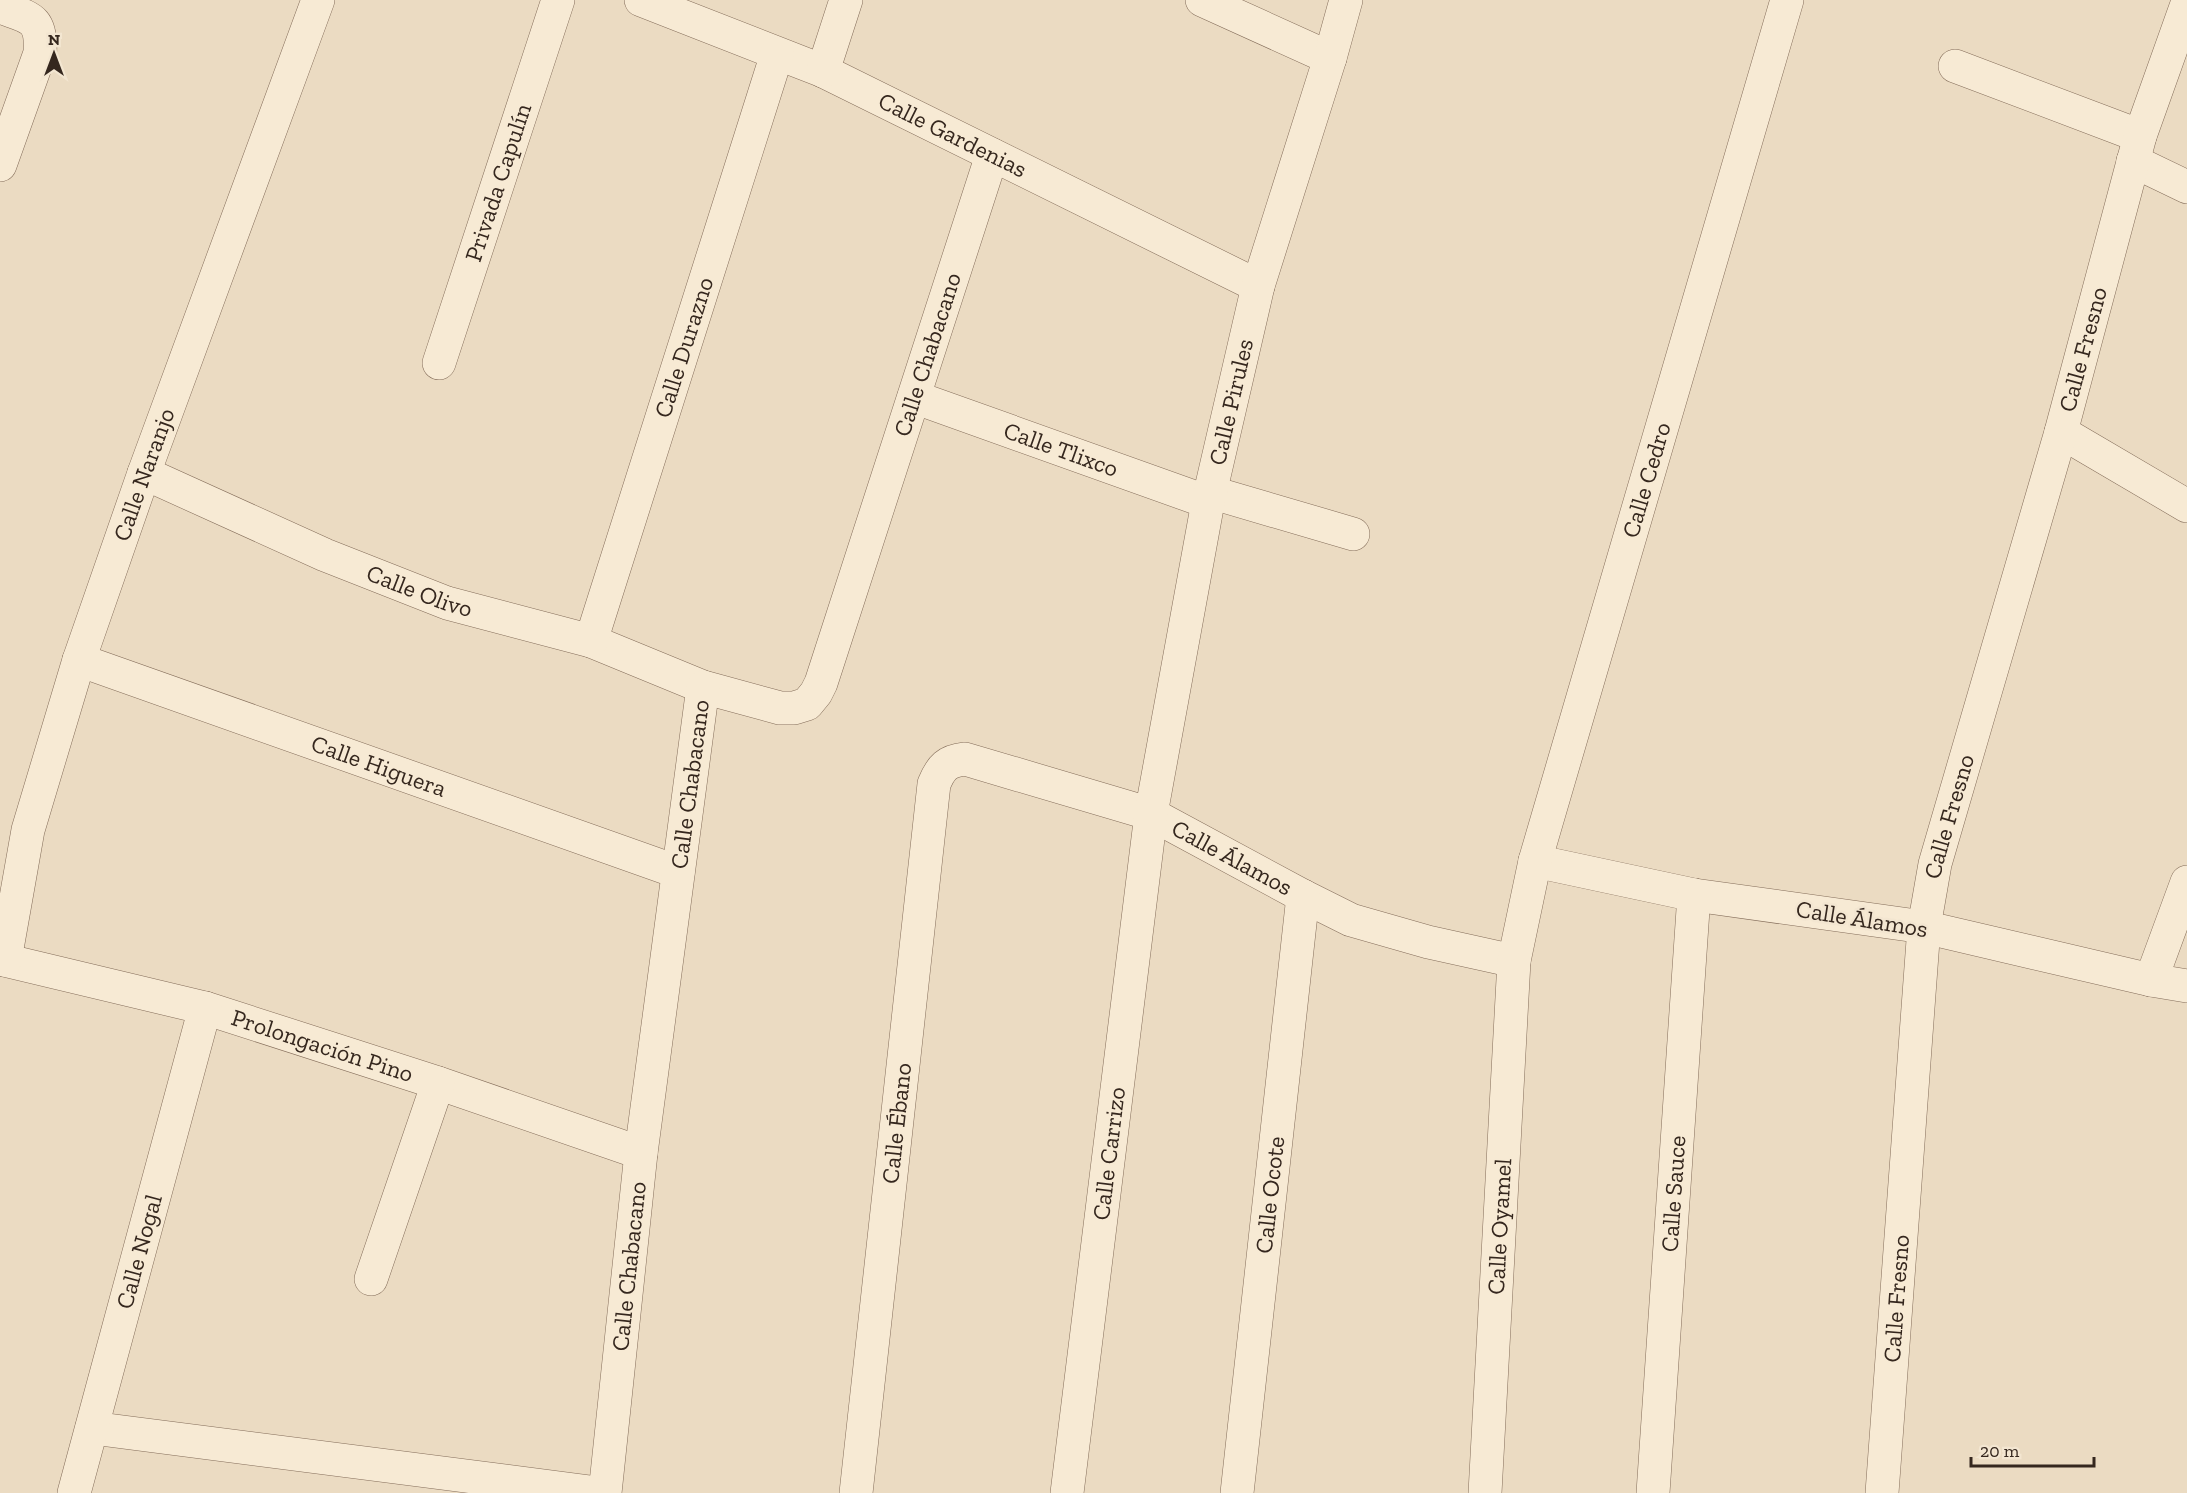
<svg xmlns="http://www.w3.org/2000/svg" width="2187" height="1493" font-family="'Zilla Slab',serif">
<rect width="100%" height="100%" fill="#ebdbc2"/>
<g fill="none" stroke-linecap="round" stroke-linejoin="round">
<g stroke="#846d5a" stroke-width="34">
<g id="minor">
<path id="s1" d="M641,0l182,71 435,215"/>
<polyline points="1202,0 1330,58"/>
<path d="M0,7c30,11 42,10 40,46l-40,112"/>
<polyline points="1955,66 2140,136"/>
<polyline points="823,71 846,0"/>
<polyline points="2133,161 2187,187"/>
<path id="s2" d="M439,363l119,-363"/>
<path id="s3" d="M914,397l294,105"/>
<polyline points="2061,432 2187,506"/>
<path id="s4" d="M144,473l181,82 122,48 144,38 112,46 77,21h14l13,-4 9,-11 5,-10 171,-528"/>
<polyline points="1210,492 1353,534"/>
<path id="s5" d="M591,641l186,-587"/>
<path id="s6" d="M79,660l599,212"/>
<polyline points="1535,861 1694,895 1924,927"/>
<path id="s7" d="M0,959l205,49 233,75 203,70"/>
<path id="s8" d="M5,960l23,-130 51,-170 65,-187 174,-473"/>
<polyline points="2151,980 2187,882"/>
<polyline points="371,1279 438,1083"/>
<polyline points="92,1428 598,1493"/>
<path id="s9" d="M74,1493l131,-485"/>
<path id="s10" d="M605,1493l36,-340 62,-466"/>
<path id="s11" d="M856,1493l78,-709c7,-17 13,-23 31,-25l186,55 152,82 48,24 77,22 86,19"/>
<path id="s12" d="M1067,1493l84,-679 57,-312 50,-216 72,-228 16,-58"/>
<path id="s13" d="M1237,1493l66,-597"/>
<path id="s14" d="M1485,1493l29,-532 21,-100 252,-861"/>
<path id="s15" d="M1653,1493l41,-598"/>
</g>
</g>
<g stroke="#846d5a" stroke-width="34">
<g id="tertiary">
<polyline points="1924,927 2151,980 2187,986"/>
<path id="s16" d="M1882,1493l42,-566 11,-63 126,-432 79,-296 47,-132"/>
</g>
</g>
<use href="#minor" stroke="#f7ead4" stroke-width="33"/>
<use href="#tertiary" stroke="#f7ead4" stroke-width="33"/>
</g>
<g text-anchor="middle" stroke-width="5" stroke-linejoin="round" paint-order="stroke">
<g font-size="24" fill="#35271e" stroke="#f3e6d1">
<text dy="8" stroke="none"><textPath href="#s1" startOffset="340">Calle Gardenias</textPath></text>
<text dy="8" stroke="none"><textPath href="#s2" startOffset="190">Privada Capulín</textPath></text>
<text dy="8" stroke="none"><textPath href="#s5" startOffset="308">Calle Durazno</textPath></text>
<text dy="8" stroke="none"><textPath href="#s16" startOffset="1167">Calle Fresno</textPath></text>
<text dy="8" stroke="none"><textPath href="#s4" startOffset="1078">Calle Chabacano</textPath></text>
<text dy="8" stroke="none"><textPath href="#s12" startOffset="1104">Calle Pirules</textPath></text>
<text dy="8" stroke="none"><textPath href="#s3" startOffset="156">Calle Tlixco</textPath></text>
<text dy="8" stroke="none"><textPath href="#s8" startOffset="506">Calle Naranjo</textPath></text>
<text dy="8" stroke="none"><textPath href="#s14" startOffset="1032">Calle Cedro</textPath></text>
<text dy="8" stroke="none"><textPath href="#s4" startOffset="300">Calle Olivo</textPath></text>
<text dy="8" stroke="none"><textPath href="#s6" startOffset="318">Calle Higuera</textPath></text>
<text dy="8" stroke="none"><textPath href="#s10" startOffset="714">Calle Chabacano</textPath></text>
<text dy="8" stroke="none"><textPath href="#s16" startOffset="681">Calle Fresno</textPath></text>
<text dy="8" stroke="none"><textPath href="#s11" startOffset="1042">Calle Álamos</textPath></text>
<text transform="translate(1862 919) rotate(9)" y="8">Calle Álamos</text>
<text dy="8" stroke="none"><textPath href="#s7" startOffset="334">Prolongación Pino</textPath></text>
<text dy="8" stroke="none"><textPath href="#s11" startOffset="372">Calle Ébano</textPath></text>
<text dy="8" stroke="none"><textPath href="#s12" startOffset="342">Calle Carrizo</textPath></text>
<text dy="8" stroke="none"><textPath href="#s15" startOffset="300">Calle Sauce</textPath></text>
<text dy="8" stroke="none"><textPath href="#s13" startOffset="300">Calle Ocote</textPath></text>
<text dy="8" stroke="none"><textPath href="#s14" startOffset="267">Calle Oyamel</textPath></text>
<text dy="8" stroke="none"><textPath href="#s9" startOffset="250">Calle Nogal</textPath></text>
<text dy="8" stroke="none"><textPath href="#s10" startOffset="228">Calle Chabacano</textPath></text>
<text dy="8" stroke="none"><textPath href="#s16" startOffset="195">Calle Fresno</textPath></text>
</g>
</g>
<g transform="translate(54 54)" stroke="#f3e6d1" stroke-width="4.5" paint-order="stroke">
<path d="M0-4.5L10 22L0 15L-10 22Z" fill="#35271e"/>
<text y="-9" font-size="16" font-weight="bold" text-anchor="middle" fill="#35271e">N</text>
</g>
<path d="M1971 1457v9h123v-9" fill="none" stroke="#35271e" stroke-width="3"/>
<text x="1980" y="1457" font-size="18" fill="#35271e" stroke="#f3e6d1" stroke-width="4.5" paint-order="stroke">20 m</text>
</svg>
